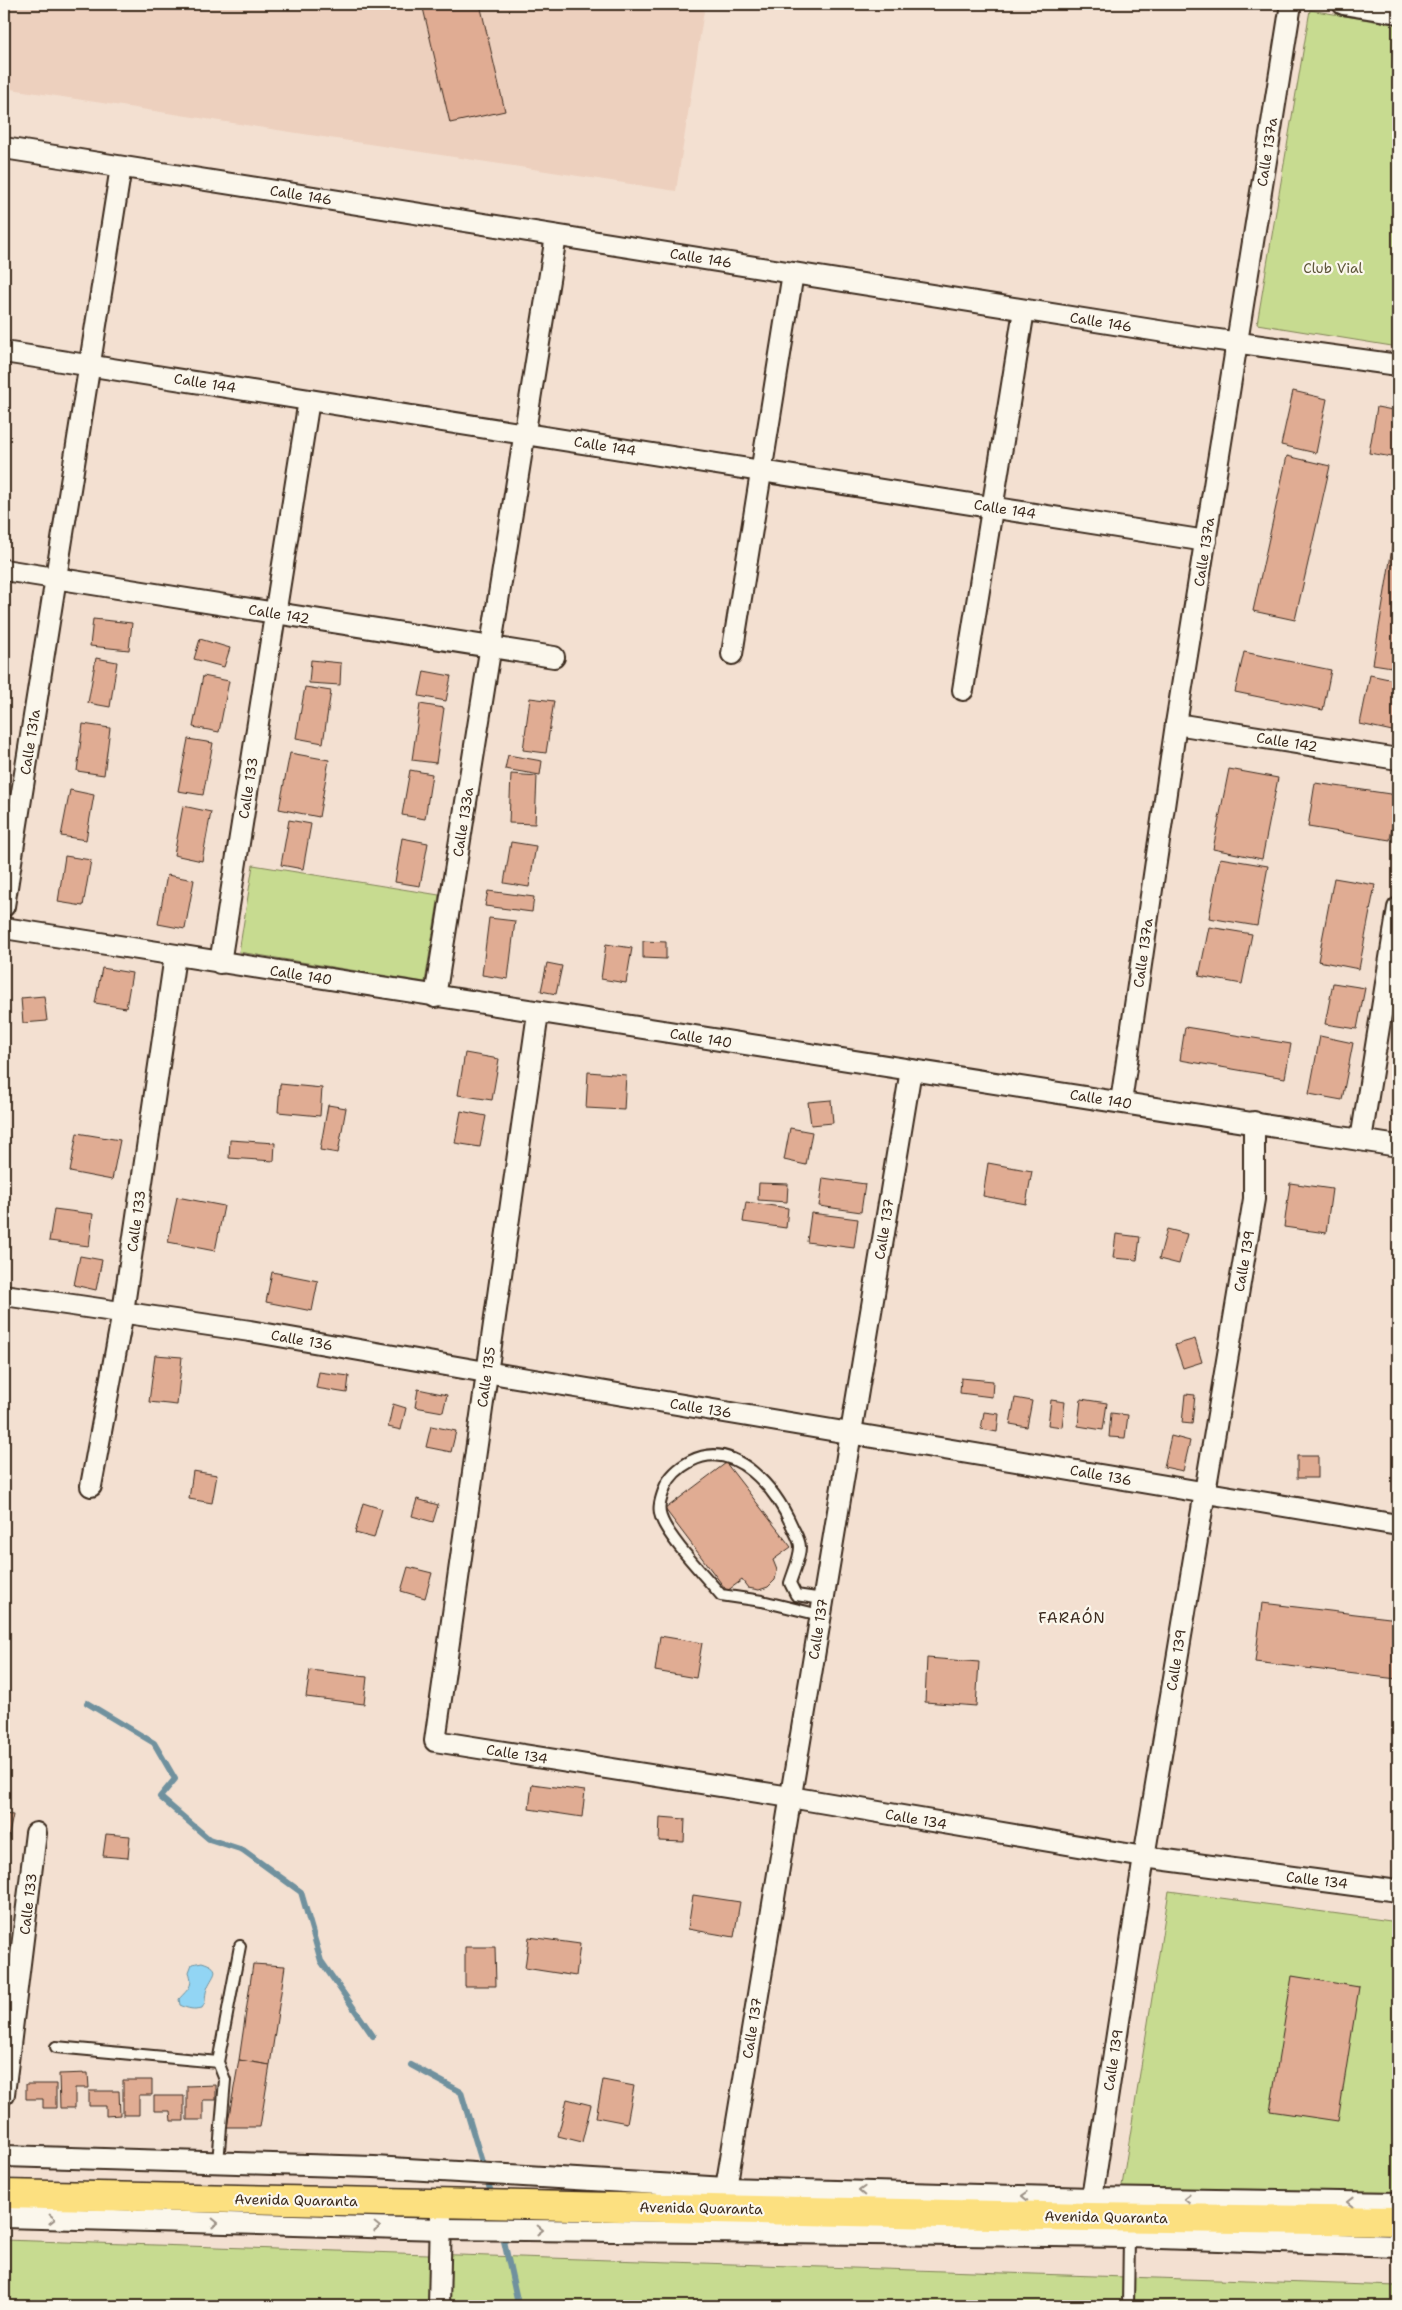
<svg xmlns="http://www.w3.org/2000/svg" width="1402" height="2310" font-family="'Shantell Sans',sans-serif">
<rect width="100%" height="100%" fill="#f3e0d1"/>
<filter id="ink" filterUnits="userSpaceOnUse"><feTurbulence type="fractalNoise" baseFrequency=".02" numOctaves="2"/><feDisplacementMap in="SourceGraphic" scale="10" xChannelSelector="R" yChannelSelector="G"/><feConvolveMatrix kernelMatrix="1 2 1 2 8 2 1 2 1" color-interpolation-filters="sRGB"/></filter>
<g filter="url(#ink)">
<polygon fill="#edd0be" points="4,4 705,4 676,191 4,88"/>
<g fill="#c7db90" stroke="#818257">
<polygon points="1310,10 1398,25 1398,347 1257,324"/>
<polygon points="253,865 439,895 425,982 239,952"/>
<polygon points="1169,1891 1398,1922 1398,2193 1121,2192"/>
<polygon points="4,2240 1398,2286 1398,2306 4,2306"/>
</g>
<path fill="#92d5f4" stroke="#6f919e" d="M202,1962c23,7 9,14 5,27 -3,8 0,12 -5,19 -8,2 -14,1 -22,-3l-1,-6c9,-10 15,-13 10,-27l3,-8z"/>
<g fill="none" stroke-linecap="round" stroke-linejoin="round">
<g stroke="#6f919e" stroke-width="6">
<polyline points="87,1703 154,1743 175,1779 160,1797 209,1839 243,1850 301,1892 321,1961 373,2036"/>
<polyline points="411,2065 461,2092 482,2162"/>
<polyline points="489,2186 493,2199"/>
<polyline points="504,2241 518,2304 521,2306"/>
</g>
</g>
<g fill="#e0ac93" stroke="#3b2a1e">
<polygon points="440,4 480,4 505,111 450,123 423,8"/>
<polygon points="1293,391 1327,399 1316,453 1281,445"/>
<polygon points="1377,407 1398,411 1398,458 1369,453"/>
<polygon points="1287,456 1330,466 1295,620 1253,611"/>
<polygon points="1397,518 1398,518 1398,668 1373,664"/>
<polygon points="93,619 132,623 129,650 90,646"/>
<polygon points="200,639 230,648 224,667 194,659"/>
<polygon points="1244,652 1331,670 1323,710 1235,692"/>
<polygon points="96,658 117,662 110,707 88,703"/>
<polygon points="311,660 341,663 340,685 309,683"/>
<polygon points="424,671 451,676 446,701 419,696"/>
<polygon points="1370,675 1398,681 1397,732 1360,724"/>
<polygon points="203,676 229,681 219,732 193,727"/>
<polygon points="305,687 331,691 323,743 296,738"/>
<polygon points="530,698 554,701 546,753 523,750"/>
<polygon points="420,704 444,708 436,763 412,760"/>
<polygon points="83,724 110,728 104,775 77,771"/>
<polygon points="188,739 213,743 203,795 178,791"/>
<polygon points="290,753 329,760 319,817 279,809"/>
<polygon points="508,755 542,761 540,775 505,769"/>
<polygon points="1229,769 1278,778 1262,859 1213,849"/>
<polygon points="410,770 432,774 425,819 402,815"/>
<polygon points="511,774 537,776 535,824 509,823"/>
<polygon points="1315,783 1397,795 1390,840 1308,827"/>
<polygon points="70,790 94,795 86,840 61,836"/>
<polygon points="183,806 211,812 202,861 174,855"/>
<polygon points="289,820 311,824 303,869 281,865"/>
<polygon points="402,838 428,843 420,886 395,882"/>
<polygon points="511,842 536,846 529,887 504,883"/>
<polygon points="65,856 91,860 83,906 58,902"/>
<polygon points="1220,858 1268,866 1257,926 1209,918"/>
<polygon points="167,875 194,880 185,929 158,924"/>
<polygon points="1334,878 1375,885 1359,969 1318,961"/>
<polygon points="488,891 534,897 532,912 485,906"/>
<polygon points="489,918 515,921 508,979 482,975"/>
<polygon points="1209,927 1252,934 1242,984 1199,976"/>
<polygon points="643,941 666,942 666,959 643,958"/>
<polygon points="606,944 632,948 626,983 601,979"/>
<polygon points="547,963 562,966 556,994 541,991"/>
<polygon points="102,968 132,973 126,1008 95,1003"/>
<polygon points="1333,983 1365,988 1357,1029 1325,1024"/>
<polygon points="44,996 47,1021 23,1023 21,998"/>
<polygon points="1185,1027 1291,1044 1285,1078 1180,1060"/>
<polygon points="1320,1036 1353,1043 1342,1100 1309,1094"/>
<polygon points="465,1053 499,1059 492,1100 458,1095"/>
<polygon points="588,1072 626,1075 624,1110 586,1108"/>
<polygon points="280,1084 322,1088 320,1116 278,1112"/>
<polygon points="831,1100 833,1123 811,1125 808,1102"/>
<polygon points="328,1105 346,1108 338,1153 320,1150"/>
<polygon points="461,1111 486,1116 480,1147 455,1143"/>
<polygon points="790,1128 812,1132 806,1165 784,1160"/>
<polygon points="77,1133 120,1140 112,1180 70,1172"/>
<polygon points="230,1140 275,1143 274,1161 229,1158"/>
<polygon points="988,1163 1032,1171 1026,1204 983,1196"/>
<polygon points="823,1178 865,1184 861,1212 819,1206"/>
<polygon points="759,1183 788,1184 787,1202 758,1200"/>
<polygon points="1290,1183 1332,1189 1326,1233 1284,1227"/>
<polygon points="177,1197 224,1206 215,1251 168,1242"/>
<polygon points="746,1202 788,1208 786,1228 743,1222"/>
<polygon points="54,1209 93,1214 89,1246 49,1241"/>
<polygon points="811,1213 858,1219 854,1248 807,1242"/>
<polygon points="1167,1229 1187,1234 1179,1264 1159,1259"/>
<polygon points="1116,1234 1140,1237 1137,1260 1113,1258"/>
<polygon points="80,1256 102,1260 96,1290 74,1285"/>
<polygon points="272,1272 318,1281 312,1311 266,1302"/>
<polygon points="1195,1339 1202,1362 1183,1368 1175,1345"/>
<polygon points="155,1355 182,1357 177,1405 149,1402"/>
<polygon points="319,1372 349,1376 347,1393 316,1388"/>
<polygon points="961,1378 993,1381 992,1397 960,1393"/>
<polygon points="418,1389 447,1395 443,1412 415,1407"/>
<polygon points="1185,1394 1195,1395 1192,1424 1182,1423"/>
<polygon points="1015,1398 1032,1401 1027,1427 1010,1424"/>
<polygon points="1081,1399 1107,1403 1103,1430 1078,1426"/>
<polygon points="1051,1400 1065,1402 1062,1427 1048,1425"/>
<polygon points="393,1404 406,1408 401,1430 388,1427"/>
<polygon points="984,1412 999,1414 997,1432 981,1429"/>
<polygon points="1111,1413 1128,1415 1125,1438 1109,1437"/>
<polygon points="431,1426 456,1431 451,1452 426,1447"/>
<polygon points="1171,1436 1190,1441 1183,1471 1164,1467"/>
<rect x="1297" y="1456" width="21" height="22"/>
<polygon points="726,1463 791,1547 773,1560 777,1570 775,1580 768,1587 759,1590 748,1588 742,1580 727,1591 665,1509"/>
<polygon points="193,1471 217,1475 212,1503 189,1499"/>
<polygon points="417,1499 438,1505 433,1522 412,1516"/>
<polygon points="363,1503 382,1509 374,1538 355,1533"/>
<polygon points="408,1567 432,1573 425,1598 401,1591"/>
<polygon points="1262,1603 1398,1619 1397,1679 1255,1662"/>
<polygon points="660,1636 702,1643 696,1678 655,1671"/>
<polygon points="927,1658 979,1662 976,1706 925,1702"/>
<polygon points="310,1670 367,1677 364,1704 306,1697"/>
<polygon points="532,1784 585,1791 582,1817 529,1809"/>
<polygon points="4,1814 13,1815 7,1844 4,1844"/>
<polygon points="660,1817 685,1819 684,1842 659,1841"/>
<polygon points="106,1834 130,1836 128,1858 103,1856"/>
<polygon points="693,1895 740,1902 734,1937 688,1929"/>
<polygon points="529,1937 580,1944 576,1976 525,1968"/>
<polygon points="465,1947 495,1947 496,1986 465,1986"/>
<polygon points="253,1964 285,1966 270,2065 239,2060"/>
<polygon points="1292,1976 1359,1987 1338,2121 1270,2111"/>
<polygon points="239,2060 270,2065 260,2127 227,2127"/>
<polygon points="88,2073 89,2088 75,2088 75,2108 60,2108 59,2074"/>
<polygon points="123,2080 152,2080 152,2095 139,2095 139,2115 123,2115"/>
<polygon points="603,2080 634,2086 627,2123 596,2117"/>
<polygon points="26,2084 56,2084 56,2108 43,2108 43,2099 26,2099"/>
<polygon points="216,2085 216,2100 203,2100 203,2120 187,2120 187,2086"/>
<polygon points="89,2091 119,2091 120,2115 106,2116 106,2106 89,2106"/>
<polygon points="154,2096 184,2096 184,2121 171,2121 170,2111 154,2111"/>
<polygon points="567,2099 591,2105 582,2142 558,2136"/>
</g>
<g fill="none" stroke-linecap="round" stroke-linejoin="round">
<g stroke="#3b2a1e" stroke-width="14">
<g id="lane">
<path d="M820,1615l-58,-14 -41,-6c-15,-18 -53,-57 -60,-78 -4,-10 1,-21 4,-30 5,-12 15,-20 26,-26 45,-23 85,29 101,65 2,5 8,14 8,21 0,11 -7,26 -10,36l6,12 27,4"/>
<polyline points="56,2047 218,2062"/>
<polyline points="218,2162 225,2080 218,2062 240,1946"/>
<polyline points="1128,2306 1129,2237"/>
</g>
</g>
<g stroke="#3b2a1e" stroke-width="24">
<g id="street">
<polyline points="1343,4 1398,13"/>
<polyline points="4,148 1190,336 1398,365"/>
<polyline points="4,352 1206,541"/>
<polyline points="4,570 554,657"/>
<polyline points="732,654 793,273"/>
<polyline points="963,690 1024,310"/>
<polyline points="1176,724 1398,759"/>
<polyline points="4,906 121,167"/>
<polyline points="4,928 1398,1146"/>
<polyline points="220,963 309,400"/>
<polyline points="435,997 556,236"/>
<polyline points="538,1013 435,1741 790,1797 1144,1857 1398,1891"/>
<polyline points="1121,1102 1176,724 1291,4"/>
<polyline points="1361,1140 1398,908"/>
<polyline points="4,1295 250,1331 486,1372 1398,1525"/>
<polyline points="91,1486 123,1312 175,956"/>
<polyline points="4,2094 36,1833"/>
<polyline points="4,2156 374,2167 726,2188 1092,2198 1398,2203"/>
<polyline points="726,2188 911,1070"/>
<polyline points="1092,2198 1144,1857 1254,1199 1254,1122"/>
<polyline points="4,2217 441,2229 1129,2237 1398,2246"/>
<polyline points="439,2306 441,2215"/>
</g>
</g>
<g stroke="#3b2a1e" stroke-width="31">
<polyline id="highway" points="4,2194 1089,2217 1398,2221"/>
</g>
<use href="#lane" stroke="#fbf7ec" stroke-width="10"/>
<use href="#street" stroke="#fbf7ec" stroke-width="20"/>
<use href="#highway" stroke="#fce080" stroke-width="28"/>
</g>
<defs><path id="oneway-chevron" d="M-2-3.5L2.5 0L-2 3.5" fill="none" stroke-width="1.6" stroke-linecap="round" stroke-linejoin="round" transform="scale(1.25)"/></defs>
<g stroke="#9b9085">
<use href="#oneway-chevron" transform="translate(862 2191) rotate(-178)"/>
<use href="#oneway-chevron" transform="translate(1025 2196) rotate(-178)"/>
<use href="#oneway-chevron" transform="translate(1187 2199) rotate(-179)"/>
<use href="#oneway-chevron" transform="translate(1350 2202) rotate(-179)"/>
<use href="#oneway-chevron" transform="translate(52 2219) rotate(1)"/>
<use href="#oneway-chevron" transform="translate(215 2223) rotate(1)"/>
<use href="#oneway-chevron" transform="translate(377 2227) rotate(1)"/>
<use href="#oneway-chevron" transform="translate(540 2230) rotate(1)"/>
</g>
</g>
<g text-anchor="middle" stroke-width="4.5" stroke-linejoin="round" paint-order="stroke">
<g font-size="14" fill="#3b2a1e" stroke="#fbf7ec">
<text transform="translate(1267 152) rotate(-81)" y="5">Calle 137a</text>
<text transform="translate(301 195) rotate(9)" y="5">Calle 146</text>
<text transform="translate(701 258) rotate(9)" y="5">Calle 146</text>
<text transform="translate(1101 322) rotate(9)" y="5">Calle 146</text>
<text transform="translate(205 383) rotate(9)" y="5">Calle 144</text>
<text transform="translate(605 446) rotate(9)" y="5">Calle 144</text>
<text transform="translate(1005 509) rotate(9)" y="5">Calle 144</text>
<text transform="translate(1204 552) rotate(-81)" y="5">Calle 137a</text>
<text transform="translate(279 614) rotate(9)" y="5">Calle 142</text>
<text transform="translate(30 742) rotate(-81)" y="5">Calle 131a</text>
<text transform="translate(1287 742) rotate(9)" y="5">Calle 142</text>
<text transform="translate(248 788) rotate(-81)" y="5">Calle 133</text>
<text transform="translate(463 822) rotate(-81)" y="5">Calle 133a</text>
<text transform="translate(1143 953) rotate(-82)" y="5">Calle 137a</text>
<text transform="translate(301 975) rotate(9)" y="5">Calle 140</text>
<text transform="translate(701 1038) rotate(9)" y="5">Calle 140</text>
<text transform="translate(1101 1099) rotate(9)" y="5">Calle 140</text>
<text transform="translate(136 1221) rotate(-82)" y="5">Calle 133</text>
<text transform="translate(884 1229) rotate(-81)" y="5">Calle 137</text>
<text transform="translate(1244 1261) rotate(-80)" y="5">Calle 139</text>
<text transform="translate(302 1340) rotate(10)" y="5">Calle 136</text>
<text transform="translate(486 1377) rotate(-82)" y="5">Calle 135</text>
<text transform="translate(701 1408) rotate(9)" y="5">Calle 136</text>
<text transform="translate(1101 1475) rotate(10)" y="5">Calle 136</text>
<text transform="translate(818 1629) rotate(-81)" y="5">Calle 137</text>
<text transform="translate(1176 1660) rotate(-81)" y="5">Calle 139</text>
<text transform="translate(517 1754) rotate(9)" y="5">Calle 134</text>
<text transform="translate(916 1819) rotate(10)" y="5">Calle 134</text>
<text transform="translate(1317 1880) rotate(7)" y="5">Calle 134</text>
<text transform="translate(28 1904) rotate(-83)" y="5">Calle 133</text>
<text transform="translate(752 2028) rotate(-81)" y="5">Calle 137</text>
<text transform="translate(1113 2060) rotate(-81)" y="5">Calle 139</text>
<text transform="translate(296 2200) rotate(1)" y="5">Avenida Quaranta</text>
<text transform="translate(701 2208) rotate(1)" y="5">Avenida Quaranta</text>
<text transform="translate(1106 2217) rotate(1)" y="5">Avenida Quaranta</text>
</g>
<g font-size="14" fill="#5e563a" stroke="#fbf7ec">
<text x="1333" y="273">Club Vial</text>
</g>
<g font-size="15" letter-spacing="1" fill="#3b2a1e" stroke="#fbf7ec">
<text x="1072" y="1623">FARAÓN</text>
</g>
</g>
<rect width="1402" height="2310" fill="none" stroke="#fbf7ec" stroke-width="20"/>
<rect x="10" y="10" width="1382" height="2290" fill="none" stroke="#3b2a1e" stroke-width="2" filter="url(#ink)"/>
</svg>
